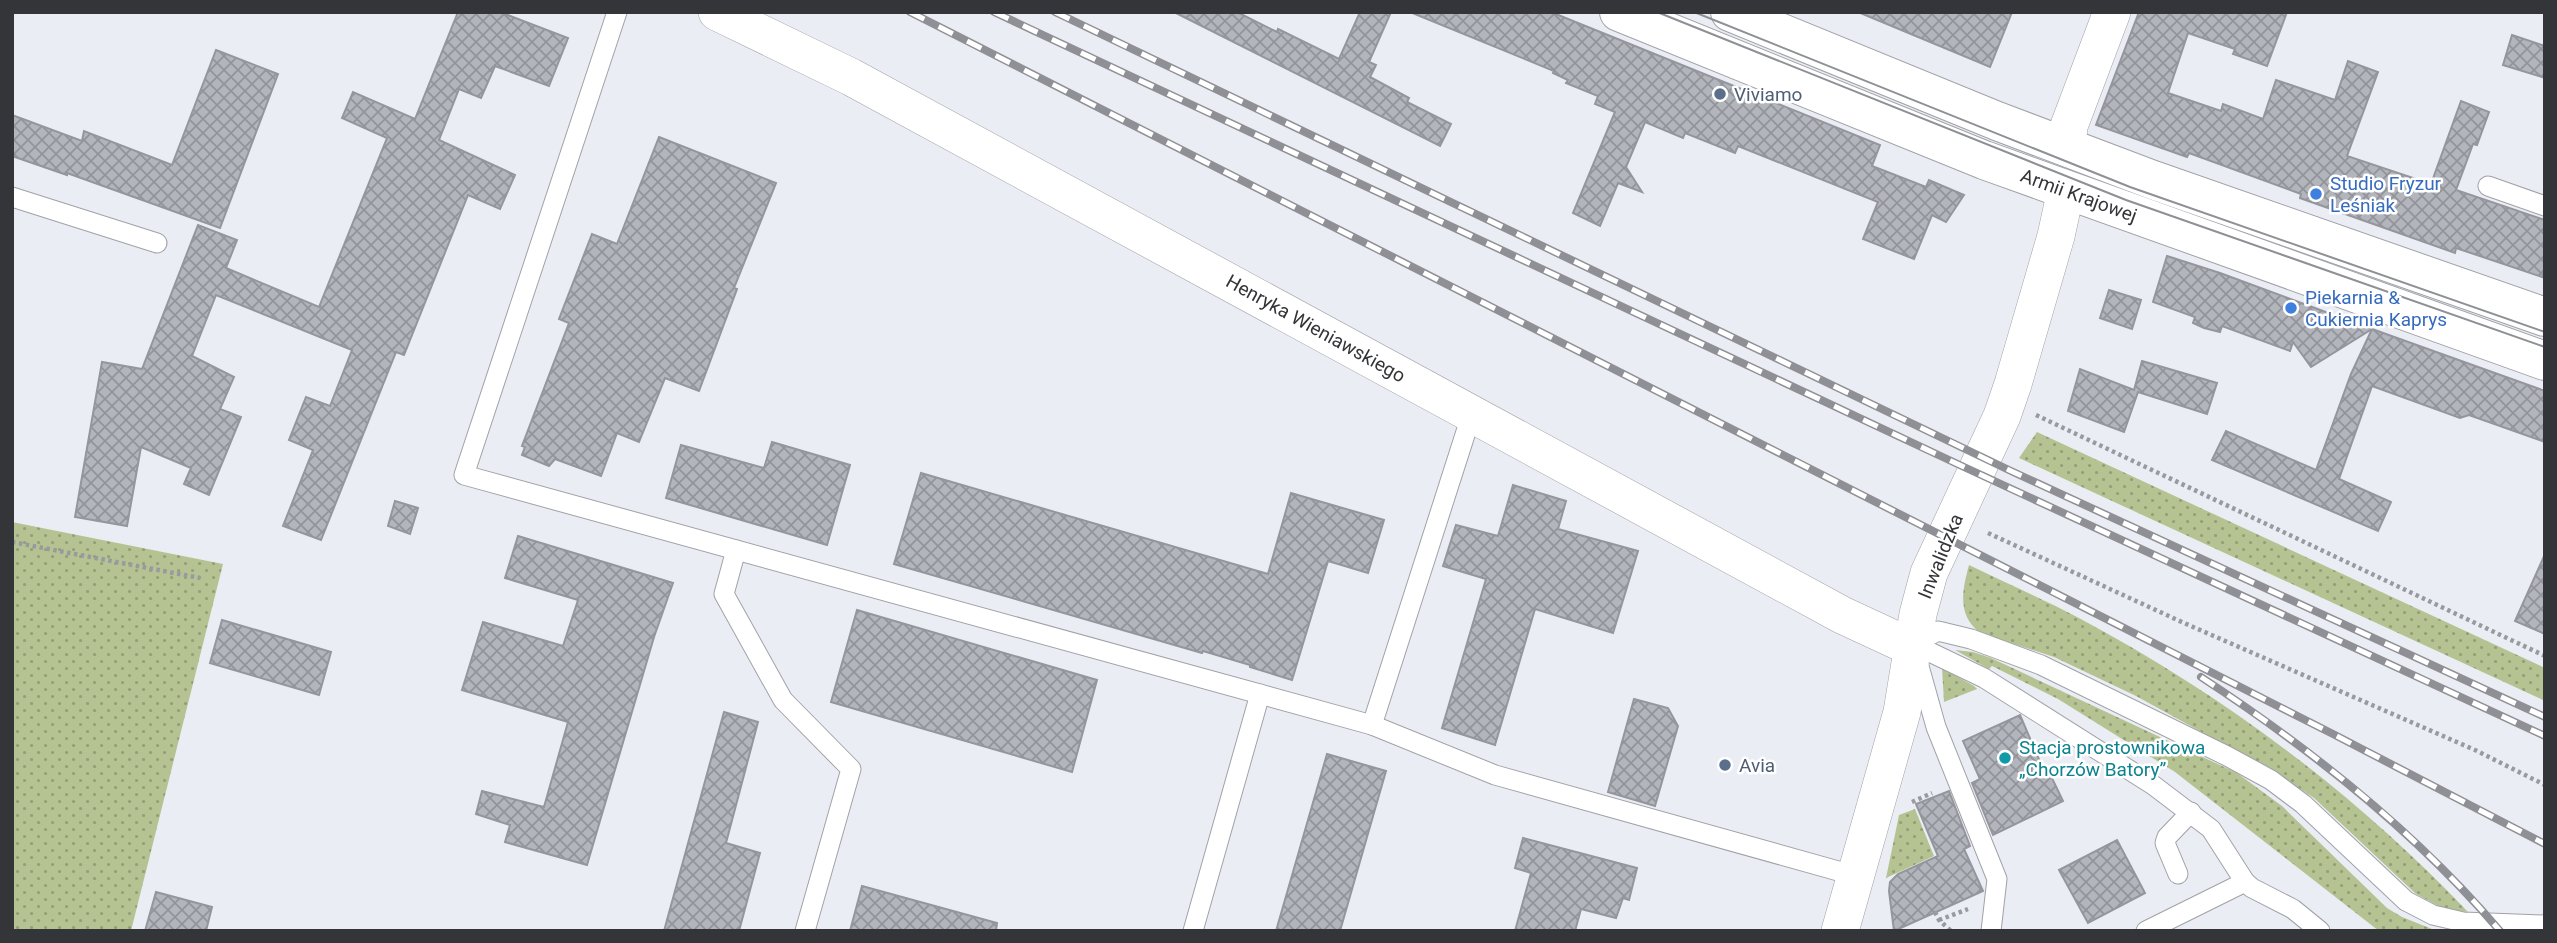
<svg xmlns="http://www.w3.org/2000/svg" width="2557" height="943" font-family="Roboto,sans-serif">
<defs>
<pattern id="grass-dots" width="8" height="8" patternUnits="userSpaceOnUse" patternTransform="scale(1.75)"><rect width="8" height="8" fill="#b5c392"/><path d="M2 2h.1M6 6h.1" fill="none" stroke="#949f78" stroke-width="1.8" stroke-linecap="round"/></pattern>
<pattern id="building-cross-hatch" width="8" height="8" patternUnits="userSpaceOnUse" patternTransform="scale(1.75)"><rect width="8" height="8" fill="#b3b5bc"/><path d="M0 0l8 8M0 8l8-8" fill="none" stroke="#92949a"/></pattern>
</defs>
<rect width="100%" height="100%" fill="#ebedf4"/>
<g fill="url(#grass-dots)">
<polygon points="2037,432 2545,668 2545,701 2019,458"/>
<polygon points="12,522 223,564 131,931 12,931"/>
<path d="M1969,565c37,18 74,34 110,53 144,77 276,175 389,294l-24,-3 -28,-15 -102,-96 -36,-24 -142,-78 -82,-39 -74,-24c-23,-18 -18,-42 -11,-68z"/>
<polygon points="1955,650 1973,652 1991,658 2237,773 2282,806 2387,908 2402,917 2437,931 2379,931 2175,772 2058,699 1992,666 1989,669"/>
<polygon points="1942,668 1974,686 1977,689 1944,702"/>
<polygon points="1915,809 1934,856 1886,878 1899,815"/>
</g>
<g fill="url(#building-cross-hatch)" stroke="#95969d" stroke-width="2">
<polygon points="458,12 500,12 568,38 549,86 495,66 481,98 459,89 439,140 515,175 500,209 468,195 404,355 396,352 321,540 283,526 313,450 289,440 306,397 330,406 352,350 216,295 192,356 234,377 220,409 241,417 209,495 184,484 191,468 141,447 127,526 75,517 102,362 142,369 198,225 237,240 226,268 319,307 387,138 342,118 353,92 415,119"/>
<polygon points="1174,12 1237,12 1277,32 1278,29 1339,59 1360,12 1391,12 1369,62 1376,65 1370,77 1409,98 1407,102 1451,124 1440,146"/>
<polygon points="1410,12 1551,12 1880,145 1872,166 1926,187 1929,180 1964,195 1946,222 1932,215 1914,259 1863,239 1878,202 1738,146 1735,153 1685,133 1683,138 1645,122 1626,167 1642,192 1618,183 1600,226 1573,213 1615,112 1595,104 1598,96 1566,83 1568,80 1553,73 1554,71"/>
<polygon points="1858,12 2012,12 1990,67"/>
<polygon points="2139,12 2287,12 2267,66 2233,54 2235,49 2188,33 2168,93 2221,111 2223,104 2263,119 2276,80 2335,100 2348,61 2378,72 2347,156 2431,184 2461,101 2489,112 2477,145 2473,144 2456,190 2545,220 2545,278 2456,248 2455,253 2300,198 2301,194 2189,153 2187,157 2096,125"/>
<polygon points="2512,35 2545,46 2545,78 2503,65"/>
<polygon points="216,50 278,74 220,228 67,173 67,175 12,156 12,115 82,141 84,131 172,165"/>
<polygon points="659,137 776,183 734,288 737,289 699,391 665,378 639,442 617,433 601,476 555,459 549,466 522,455 525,447 522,446 569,323 559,319 592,234 617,244"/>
<polygon points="2167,256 2220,273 2372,329 2311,367 2293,342 2290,351 2222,326 2220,332 2204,328 2193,323 2195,317 2153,302"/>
<polygon points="2109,290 2141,300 2132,329 2100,318"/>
<polygon points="2372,329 2545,391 2545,442 2469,415 2460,418 2372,386 2339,479 2391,502 2378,531 2212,460 2226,431 2316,470 2351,374"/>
<polygon points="2142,361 2217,383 2207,414 2138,392 2124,432 2068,411 2080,369 2134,390"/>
<polygon points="772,442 850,465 827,545 666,498 681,445 764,468"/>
<polygon points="921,473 1268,574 1291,493 1384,520 1368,573 1328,561 1292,680 1250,667 1250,665 1203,651 1202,653 894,564"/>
<polygon points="1513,485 1566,501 1558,529 1638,551 1613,633 1535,609 1495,745 1442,728 1486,579 1443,566 1456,525 1498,536"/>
<polygon points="395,501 418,508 410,534 388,526"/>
<polygon points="518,536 673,583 654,637 587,865 505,842 510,825 476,814 482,791 544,807 568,722 462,690 483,622 563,646 578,600 505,578"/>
<polygon points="2545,554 2545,634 2515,621"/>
<polygon points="857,610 1097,680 1072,772 831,702"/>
<polygon points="222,620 331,652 319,695 210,663"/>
<polygon points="1634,699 1668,708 1678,726 1655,806 1608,792"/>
<polygon points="724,712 758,722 726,843 760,853 739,931 664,931"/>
<polygon points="2020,715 2047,778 2051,776 2063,801 1993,835 1972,783 1980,779 1963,741"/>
<polygon points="1327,754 1386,771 1340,931 1276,931"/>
<polygon points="1949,791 1970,846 1964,849 1983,891 1894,931 1889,891 1890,882 1898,874 1938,856 1916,804"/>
<polygon points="1523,838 1637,868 1629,900 1623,898 1616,918 1581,909 1575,931 1515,931 1531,873 1515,868"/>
<polygon points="2117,840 2145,893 2088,923 2059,870"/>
<polygon points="862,886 997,923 996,931 850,931"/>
<polygon points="156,892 212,907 206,931 145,931"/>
</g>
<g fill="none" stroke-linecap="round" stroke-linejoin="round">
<g stroke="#a0a2a8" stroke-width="21">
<g id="service">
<polyline points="617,12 464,475 1372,725 1472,413"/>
<polyline points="2488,186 2545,206"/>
<polyline points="12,197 157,243"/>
<polyline points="736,550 724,594 783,700 851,769 805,931"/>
<polyline points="1913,644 1938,631 1971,639 2041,665 2227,756 2271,780 2303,804 2406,901 2433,915 2463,922 2545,925"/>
<polyline points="1913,644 1984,678 2153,785 2211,829 2245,882 2146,931"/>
<polyline points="1917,659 1936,727 1997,879 1991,931"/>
<polyline points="1372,725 1495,775 1856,876"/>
<polyline points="2178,874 2165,843 2167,837 2191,812"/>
<polyline points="2245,882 2252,888 2293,909 2320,931"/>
<polyline points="1193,931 1260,694"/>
</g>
</g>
<g stroke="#a0a2a8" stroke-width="38">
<g id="minor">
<polyline points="717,12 851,77 1842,615 1898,641 1913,644"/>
<polyline points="2067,147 2069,126 2112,12"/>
<polyline points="1840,931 1902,712 1918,614 1929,573 2002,416 2013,384 2056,236 2066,190"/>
</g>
</g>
<g stroke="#a0a2a8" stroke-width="40">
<g id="tertiary">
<polyline points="1619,12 1984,160 2545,361"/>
<polyline points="1730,12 1997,121 2153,180 2545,317"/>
</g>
</g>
<g stroke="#989a9f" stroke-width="4.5" stroke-dasharray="3.5 3.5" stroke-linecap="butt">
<polyline points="2036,415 2545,656"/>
<polyline points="1988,533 2184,623 2475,750 2545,785"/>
<polyline points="12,542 200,578"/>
<polyline points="1912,802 1932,793"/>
<polyline points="1935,912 1939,920 1951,931"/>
<polyline points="1939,920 1968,909"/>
</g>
<use href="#service" stroke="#fff" stroke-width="19"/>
<use href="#minor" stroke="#fff" stroke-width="37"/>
<use href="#tertiary" stroke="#fff" stroke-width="38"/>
<g stroke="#8f9095" stroke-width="2">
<polyline points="1657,12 2126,200 2545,347"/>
<polyline points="1694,12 2130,187 2545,332"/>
</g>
<g stroke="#8f9095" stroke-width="8">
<g id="rail">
<polyline points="910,12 2333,734 2545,844"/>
<polyline points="994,12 1964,467 2545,736"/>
<polyline points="1055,12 2011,471 2545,717"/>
<path d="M2201,677c110,72 214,154 299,254"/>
</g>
</g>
<use href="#rail" stroke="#fff" stroke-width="5" stroke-dasharray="16" stroke-linecap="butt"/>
</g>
<g fill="#5c6f8a" stroke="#fff" stroke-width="2.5">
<circle cx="1720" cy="94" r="7"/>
<circle cx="1725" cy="765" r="7"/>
</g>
<g fill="#3f7fe0" stroke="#fff" stroke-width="2.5">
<circle cx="2316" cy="194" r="7"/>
<circle cx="2291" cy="308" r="7"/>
</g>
<circle fill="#0f9aa8" stroke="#fff" stroke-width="2.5" cx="2005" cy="758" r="7"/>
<g text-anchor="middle" stroke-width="5" stroke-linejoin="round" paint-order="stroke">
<g font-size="19" fill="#4e5e75" stroke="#fff" text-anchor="start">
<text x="1734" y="101">Viviamo</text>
<text x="1739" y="772">Avia</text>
</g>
<g font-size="19" fill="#366cbe" stroke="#fff" text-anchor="start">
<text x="2330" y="190">Studio Fryzur<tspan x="2330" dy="22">Leśniak</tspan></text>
<text x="2305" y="304">Piekarnia &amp;<tspan x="2305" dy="22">Cukiernia Kaprys</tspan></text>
</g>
<g font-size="19" fill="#343538" stroke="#fff">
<text transform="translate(2079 195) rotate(20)" y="7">Armii Krajowej</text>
<text transform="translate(1316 328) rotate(29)" y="7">Henryka Wieniawskiego</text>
<text transform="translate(1940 556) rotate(-68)" y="7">Inwalidzka</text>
</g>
<g font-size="19" fill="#0d838f" stroke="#fff" text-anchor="start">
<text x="2019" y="754">Stacja prostownikowa<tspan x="2019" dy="22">„Chorzów Batory”</tspan></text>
</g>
</g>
<rect width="2557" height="943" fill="none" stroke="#343538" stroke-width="28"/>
</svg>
